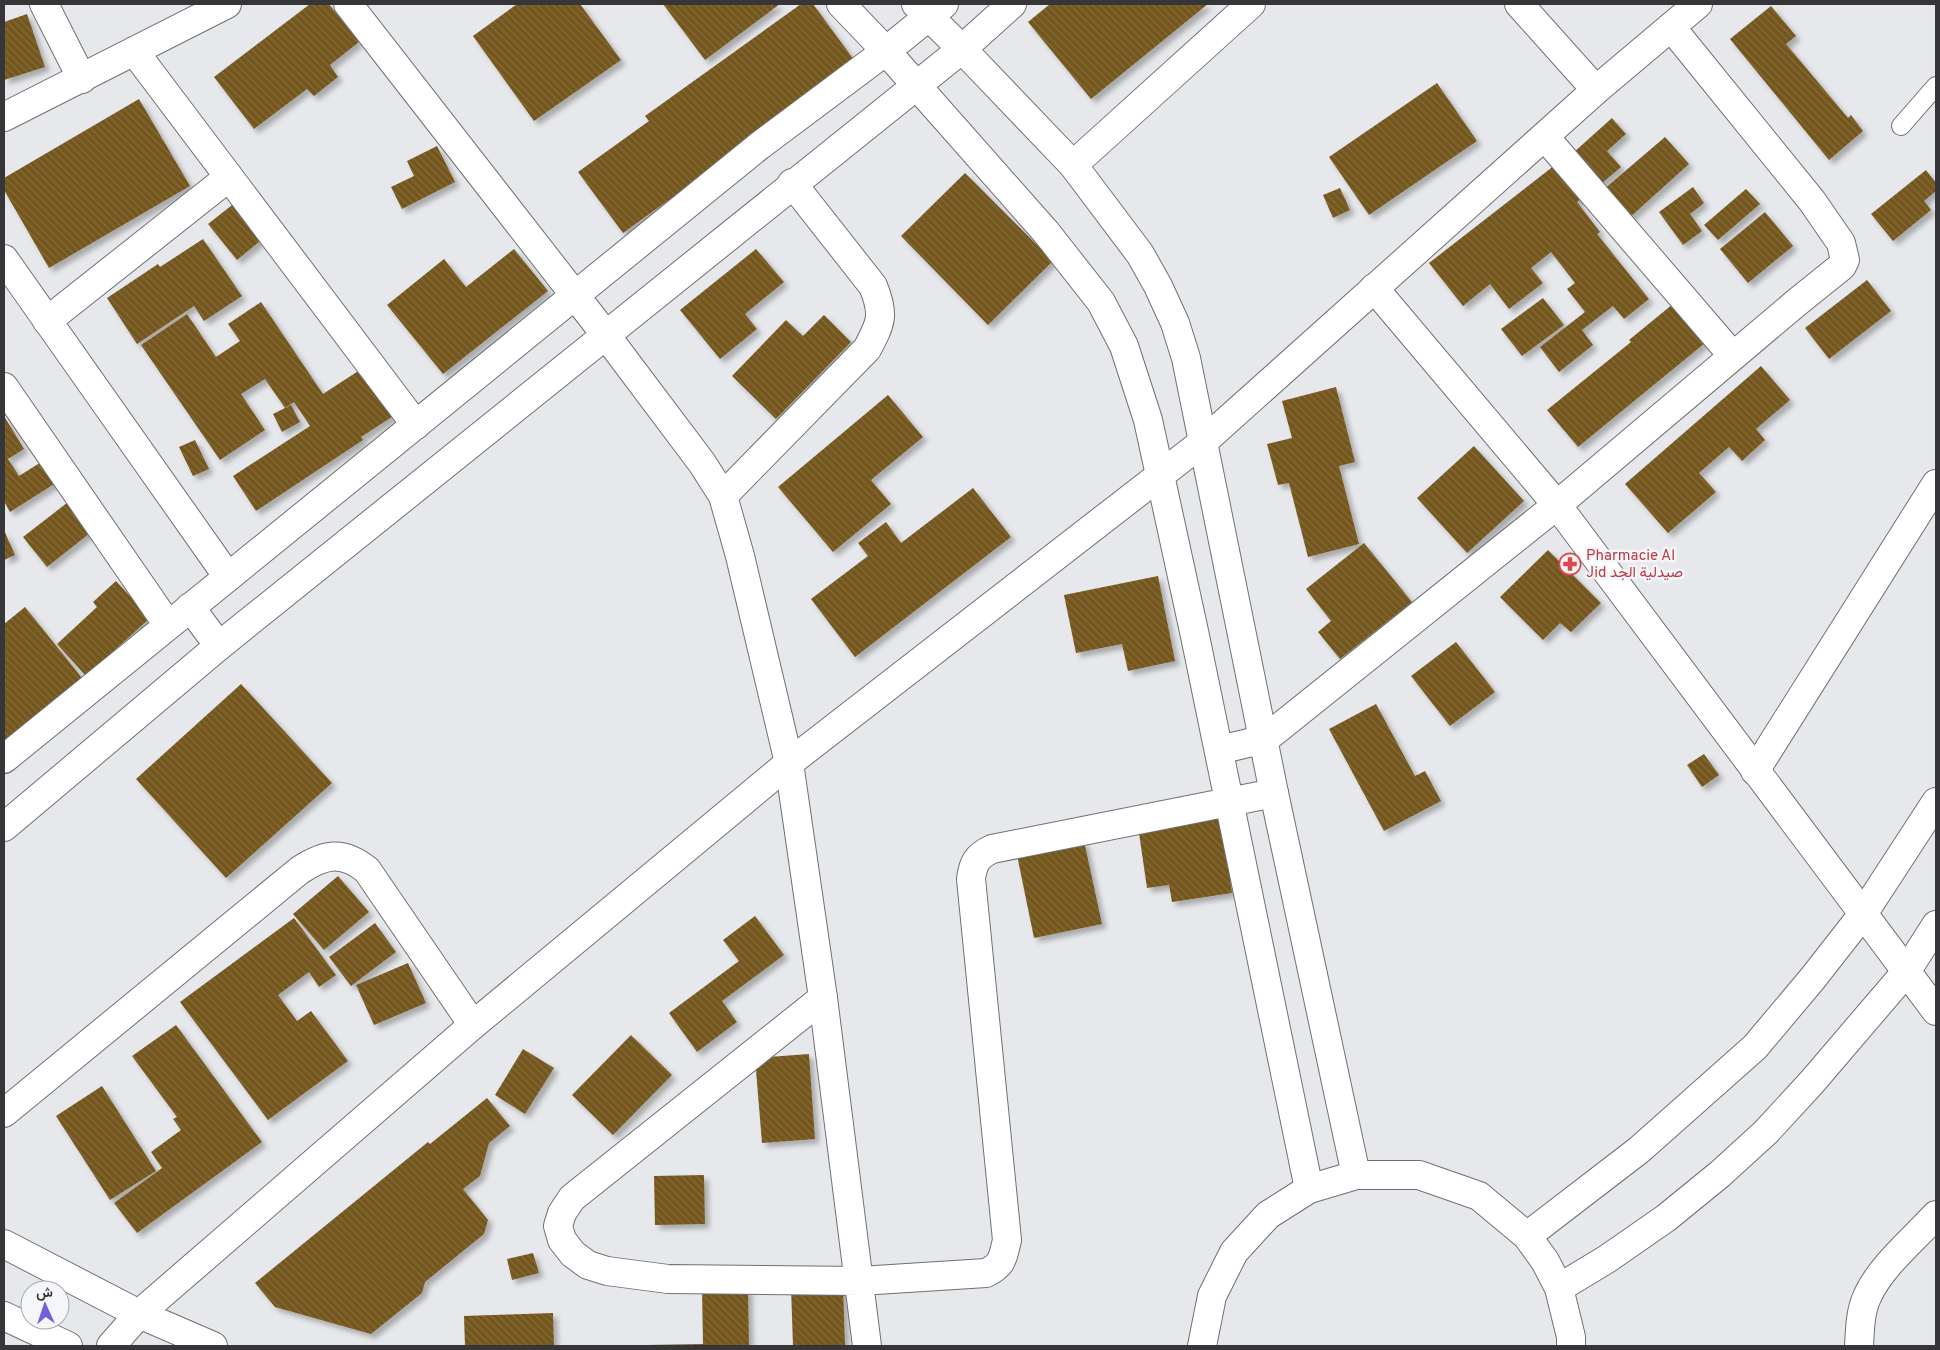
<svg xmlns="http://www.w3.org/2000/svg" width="1940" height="1350" font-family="Overpass,Vazirmatn,sans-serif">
<defs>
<pattern id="building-back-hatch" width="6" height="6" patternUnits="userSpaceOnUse" patternTransform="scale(1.25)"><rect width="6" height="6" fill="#74561d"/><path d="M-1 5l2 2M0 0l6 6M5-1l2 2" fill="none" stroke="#846c3e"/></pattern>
<filter id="shadow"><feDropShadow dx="4.5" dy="4.5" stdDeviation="2.5" flood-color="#0004"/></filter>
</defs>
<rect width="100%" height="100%" fill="#e7e8eb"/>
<g fill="url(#building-back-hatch)" filter="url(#shadow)">
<polygon points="310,4 329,4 359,42 330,65 338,77 314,96 307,89 254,129 214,77"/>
<polygon points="517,4 580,4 621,60 534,121 473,36"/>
<polygon points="663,4 780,4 705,60"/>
<polygon points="801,4 813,4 857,64 623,233 578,172 649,121 645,116"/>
<polygon points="1050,4 1208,4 1091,99 1028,22"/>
<polygon points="1771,6 1796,36 1786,44 1848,118 1851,115 1863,131 1829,160 1730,39"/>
<polygon points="27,14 45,67 4,80 4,22"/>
<polygon points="1437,83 1477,141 1369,215 1329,157"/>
<polygon points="139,99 190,186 49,268 4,190 4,178"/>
<polygon points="1612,118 1626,134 1607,151 1621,167 1601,184 1573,153"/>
<polygon points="1665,137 1689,164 1628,219 1603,190"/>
<polygon points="437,146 455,182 402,209 391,187 414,176 407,161"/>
<polygon points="1555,165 1582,198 1577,202 1600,232 1597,234 1649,299 1624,319 1613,306 1582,330 1593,345 1559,372 1540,347 1585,312 1567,289 1575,283 1551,252 1531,268 1543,283 1509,309 1490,284 1463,306 1429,263"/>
<polygon points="1926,170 1936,183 1936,191 1924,201 1931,210 1893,241 1871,214"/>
<polygon points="965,173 1053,261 988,325 901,236"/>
<polygon points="1693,187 1704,203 1690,214 1702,231 1683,245 1659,212"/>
<polygon points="1340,188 1350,210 1333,218 1323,195"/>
<polygon points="1746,189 1760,204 1718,240 1704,225"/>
<polygon points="241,198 270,233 237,260 208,224"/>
<polygon points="1765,212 1793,246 1748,283 1720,249"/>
<polygon points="203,239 242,296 204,321 194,306 137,344 107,298 158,264 160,267"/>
<polygon points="514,249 548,291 443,374 387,305 444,259 466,287"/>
<polygon points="756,249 784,282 745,314 757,329 720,359 680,310"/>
<polygon points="1867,280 1891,311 1829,359 1805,328"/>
<polygon points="1543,298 1564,325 1522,356 1501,329"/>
<polygon points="261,302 323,394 369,364 401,411 361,437 363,440 256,511 233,476 310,426 294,402 285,408 265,379 241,394 265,430 220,460 141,345 187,314 216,357 240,341 228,324"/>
<polygon points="1673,304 1705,343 1578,447 1547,410 1631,342 1629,340"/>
<polygon points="824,315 851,342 776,419 732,376 786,320 803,336"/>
<polygon points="1761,366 1790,400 1756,429 1765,440 1742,461 1729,447 1699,473 1716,492 1668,533 1625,484"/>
<polygon points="1336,387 1355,462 1339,466 1359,544 1308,557 1289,483 1278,485 1267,444 1292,438 1282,401"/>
<polygon points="888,395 923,437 871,480 891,504 833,552 778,487"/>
<polygon points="291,405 300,422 282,432 273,414"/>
<polygon points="4,416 24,449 8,459 19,476 46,459 59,481 10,512 4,501"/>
<polygon points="195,440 209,469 193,476 179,447"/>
<polygon points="1474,446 1524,501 1467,553 1417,498"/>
<polygon points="973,488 1011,537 855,657 811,599 868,556 858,543 886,522 901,543"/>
<polygon points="72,499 95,529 47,567 23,537"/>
<polygon points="4,530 15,555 4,560"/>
<polygon points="1364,543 1412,602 1340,659 1318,632 1331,621 1306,589"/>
<polygon points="1548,550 1601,603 1571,632 1560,623 1543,640 1500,597"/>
<polygon points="1158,576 1175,661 1128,671 1122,644 1076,653 1064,595"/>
<polygon points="116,581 150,618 86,676 57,644 97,607 93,602"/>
<polygon points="25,607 82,678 4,743 4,624"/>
<polygon points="1456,642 1495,692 1450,726 1411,676"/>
<polygon points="241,684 332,783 226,878 136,779"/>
<polygon points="1376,704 1415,776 1425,771 1441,801 1384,831 1329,729"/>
<polygon points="1704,754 1719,775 1702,787 1687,765"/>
<polygon points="1221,814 1232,893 1172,902 1169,885 1147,888 1138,826"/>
<polygon points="1084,841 1102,924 1034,938 1017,855"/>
<polygon points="338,876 369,912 324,950 293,914"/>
<polygon points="755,916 784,955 722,1001 737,1022 697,1052 669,1013 739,961 723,940"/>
<polygon points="294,918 336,975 319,987 309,972 278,995 297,1021 311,1011 348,1061 268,1120 180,1002"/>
<polygon points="375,923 396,952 351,986 329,957"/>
<polygon points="408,963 426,1003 374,1025 356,985"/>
<polygon points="176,1025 262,1142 137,1233 114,1203 162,1168 151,1152 181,1130 173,1119 177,1117 132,1056"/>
<polygon points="631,1035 672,1075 613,1135 572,1095"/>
<polygon points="523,1049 554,1068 525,1114 495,1095"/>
<polygon points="809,1054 815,1139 762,1143 755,1058"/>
<polygon points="102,1086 156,1171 110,1200 56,1116"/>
<polygon points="487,1098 510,1126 489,1143 480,1176 463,1189 488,1220 484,1234 425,1282 422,1293 371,1334 275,1307 255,1283 428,1142 430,1144"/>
<polygon points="704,1175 705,1224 655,1225 654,1176"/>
<polygon points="533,1253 539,1273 512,1280 507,1259"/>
<polygon points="843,1286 845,1346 793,1346 791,1287"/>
<polygon points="702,1288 748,1288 749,1346 645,1346 645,1345 703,1344"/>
<polygon points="553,1313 554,1346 465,1346 464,1316"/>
</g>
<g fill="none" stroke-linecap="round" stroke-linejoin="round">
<g stroke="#6f7073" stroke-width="20">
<polyline id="service" points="1901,126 1936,86"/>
</g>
<g stroke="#6f7073" stroke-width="30">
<g id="minor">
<polyline points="44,4 82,79"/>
<polyline points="348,4 605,334 702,463 723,496 740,556 789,763 823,998"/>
<polyline points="1519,4 1596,90"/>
<polyline points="134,51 416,425"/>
<polyline points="4,117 227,4"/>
<polyline points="1545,137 1733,356"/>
<polyline points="1073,165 1251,4"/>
<polyline points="4,259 228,577"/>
<polyline points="1374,288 1557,505 1936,1011"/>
<polyline points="47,321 229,177"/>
<polyline points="4,387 168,625"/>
<path d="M723,496l144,-147c14,-26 18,-34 6,-63l-81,-103"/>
<polyline points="190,607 219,646"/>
<polyline points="1219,750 1265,739 1557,505 1796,303 1842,266 1845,260 1841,243 1812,201 1671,27"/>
<polyline points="4,759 759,146 886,51 944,4"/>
<polyline points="1755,771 1936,484"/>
<polyline points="4,827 219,646 962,49 1012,4"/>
<path d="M4,1113l296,-243c25,-16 42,-20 67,0l106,155"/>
<polyline points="111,1346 139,1314 473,1025 789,763 1203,442 1596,90 1698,4"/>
<path d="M867,1346l-44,-348 -251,200 -10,15 -4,13 4,14 11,14 15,11 19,6 61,8 192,2 126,-8c17,-8 17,-16 21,-33l-36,-361c2,-16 6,-23 21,-30l282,-56"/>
<path d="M1859,1346c1,-16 1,-34 8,-49 13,-30 47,-58 69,-82"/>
</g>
</g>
<g stroke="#6f7073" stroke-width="30">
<g id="tertiary">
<polyline points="841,4 886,51 1046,232 1101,302 1124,346 1148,420 1195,636 1309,1189"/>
<polyline points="916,4 962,49 1073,165 1140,254 1158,286 1175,323 1186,358 1274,793 1356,1175"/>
<polyline points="1527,1236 1639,1150 1755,1047 1813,978 1863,914 1936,802"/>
<polyline points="4,1244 139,1314 213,1346"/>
<polyline points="1559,1288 1607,1259 1666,1218 1720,1174 1766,1132 1812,1082 1906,972 1936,925"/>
<polyline points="4,1316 68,1346"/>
<polyline points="1202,1346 1212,1296 1234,1252 1268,1215 1309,1189 1356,1175 1419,1175 1479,1196 1527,1236 1545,1261 1559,1288 1571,1337 1571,1346"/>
</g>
</g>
<use href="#service" stroke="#fff" stroke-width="18"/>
<use href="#minor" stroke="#fff" stroke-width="28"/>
<use href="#tertiary" stroke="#fff" stroke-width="28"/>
</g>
<defs>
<g id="pharmacy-ring" transform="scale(1.125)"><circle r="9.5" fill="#f4f6f9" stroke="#e0444e" stroke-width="1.5"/><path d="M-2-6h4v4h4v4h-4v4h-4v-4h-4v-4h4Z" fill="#e0444e"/></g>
</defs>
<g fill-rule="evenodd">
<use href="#pharmacy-ring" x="1570" y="564"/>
</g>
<g text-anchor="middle" stroke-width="5" stroke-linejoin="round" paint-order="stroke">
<g font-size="15" fill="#be3a42" stroke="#f4f6f9" text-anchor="start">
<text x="1586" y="560">Pharmacie Al<tspan x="1586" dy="17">Jid صيدلية الجد</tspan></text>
</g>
</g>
<rect width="1940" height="1350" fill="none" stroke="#363638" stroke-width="10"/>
<g transform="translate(45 1305) rotate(357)"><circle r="24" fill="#f4f6f9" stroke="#a8a9ac"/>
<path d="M0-4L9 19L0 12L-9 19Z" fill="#795ed9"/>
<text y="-8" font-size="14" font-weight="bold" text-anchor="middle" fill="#363638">ش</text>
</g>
</svg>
